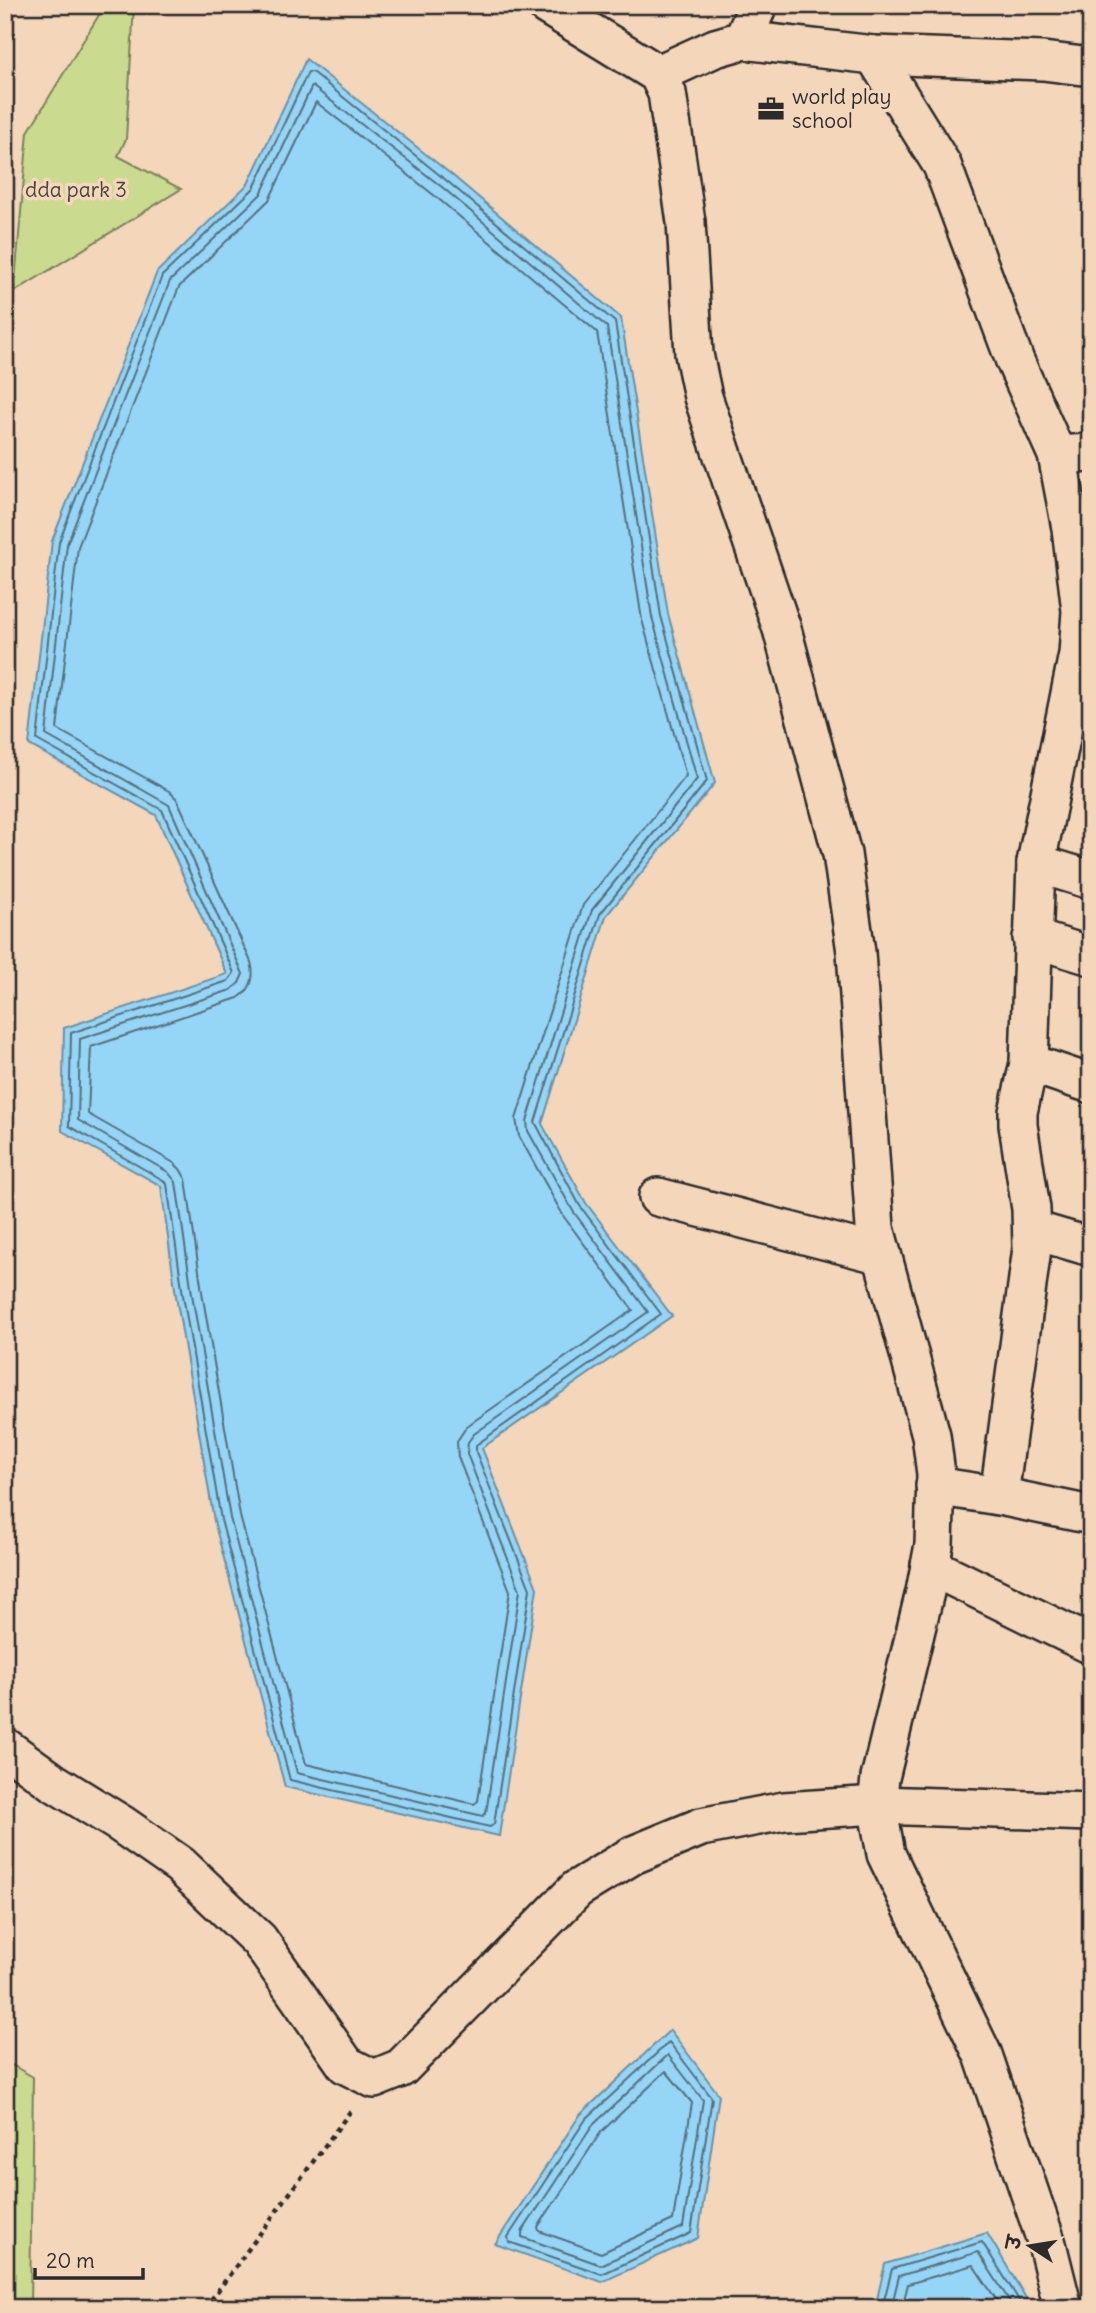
<svg xmlns="http://www.w3.org/2000/svg" width="1096" height="2313" font-family="Delius,'Playpen Sans Deva',sans-serif">
<rect width="100%" height="100%" fill="#f4d6ba"/>
<filter id="ink" filterUnits="userSpaceOnUse"><feTurbulence type="fractalNoise" baseFrequency=".0143" numOctaves="2"/><feDisplacementMap in="SourceGraphic" scale="14" xChannelSelector="R" yChannelSelector="G"/><feConvolveMatrix kernelMatrix="1 2 1 2 8 2 1 2 1" color-interpolation-filters="sRGB"/></filter>
<g filter="url(#ink)">
<g fill="#cada8e" stroke="#7a825c" stroke-width="2">
<polygon points="105,5 134,5 126,139 118,156 181,189 14,292 28,132"/>
<polygon points="5,2061 33,2077 30,2308 5,2308"/>
</g>
<g fill="#95d5f6" stroke="#6b91a5" stroke-width="2">
<polygon points="306,59 452,175 621,318 668,614 715,783 606,916 542,1124 586,1203 672,1316 482,1448 537,1588 499,1836 285,1787 214,1521 176,1296 161,1186 62,1131 64,1028 227,974 156,815 29,745 52,541 157,272 248,184"/>
<polygon points="670,2030 719,2095 698,2238 602,2282 495,2244 580,2115"/>
<polygon points="987,2233 1032,2308 875,2308 885,2264"/>
</g>
<g fill="none" stroke-linecap="round" stroke-linejoin="round">
<g stroke="#556f7c" stroke-width="2">
<polygon points="308,72 312,72 447,181 615,322 661,616 707,781 600,914 535,1122 580,1206 661,1314 476,1445 476,1452 530,1589 494,1824 490,1827 290,1780 221,1520 183,1295 167,1184 163,1180 69,1126 71,1033 228,981 234,973 162,810 37,740 59,542 162,276 254,188"/>
<polygon points="312,86 442,187 607,327 652,617 697,779 592,910 527,1121 528,1131 573,1211 648,1312 474,1434 468,1442 467,1454 520,1590 486,1813 483,1816 297,1773 230,1518 192,1294 176,1182 168,1172 78,1120 80,1039 231,990 239,983 243,974 169,805 46,735 67,544 170,281 261,194"/>
<path d="M316,102l119,94 162,136 45,288 44,156 -103,129 -67,214 3,17 45,81 69,93 -166,116 -10,15 1,16 52,134 -32,210 -4,3 -168,-40 -66,-248 -38,-224 -16,-113 -6,-10 -6,-6 -86,-49 3,-67 147,-49c13,-8 17,-21 13,-36l-74,-163 -8,-8 -112,-62 21,-182 101,-260 90,-87z"/>
<polygon points="669,2042 712,2098 691,2233 602,2274 509,2242 508,2237 586,2119"/>
<polygon points="668,2055 703,2100 683,2227 601,2265 522,2237 522,2232 593,2125"/>
<polygon points="666,2071 692,2103 673,2220 601,2253 539,2231 538,2227 601,2132"/>
<polyline points="882,2308 892,2269 982,2242 1024,2308"/>
<polyline points="891,2308 899,2276 978,2252 1014,2308"/>
<polyline points="902,2308 908,2284 973,2265 1002,2308"/>
</g>
<g stroke="#2b2b2b" stroke-width="42">
<g id="minor">
<polyline points="546,5 658,74 667,93 686,222 694,354 703,397 782,629 842,854 856,952 875,1228 931,1435 936,1474 934,1545 925,1592 880,1778 877,1805 886,1854 983,2055 1047,2244 1063,2308"/>
<polyline points="743,40 758,5"/>
<polyline points="874,55 942,165 1015,361 1057,455 1071,528 1081,611 1078,654 1036,863 1029,1063 1018,1112 1018,1125 1031,1209 1032,1248 999,1496"/>
<polyline points="658,74 715,48 743,40 874,55 1043,61 1091,67"/>
<polyline points="1057,455 1091,453"/>
<polyline points="1036,863 1091,880"/>
<polyline points="1032,938 1091,956"/>
<polyline points="1029,1063 1091,1084"/>
<polyline points="658,1197 882,1255"/>
<polyline points="1033,1230 1091,1247"/>
<polyline points="935,1486 999,1496 1091,1515"/>
<polyline points="930,1566 1091,1645"/>
<polyline points="5,1747 53,1782 121,1824 180,1865 259,1940 346,2065 374,2079 401,2068 577,1889 633,1855 701,1827 784,1811 877,1805 1091,1812"/>
</g>
</g>
<polyline stroke="#2b2b2b" stroke-width="4.5" stroke-dasharray="5 5" stroke-linecap="butt" points="205,2308 352,2109"/>
<use href="#minor" stroke="#f4d6ba" stroke-width="37"/>
</g>
</g>
<defs>
<g id="office-bare" transform="scale(2.1)"><path d="M-6-3h4V-5.5h4V-3h4V5H-6ZM-1-4.5V-3h2v-1.5ZM-6 0V1H6V0Z" fill="#2b2b2b" stroke="#f4d6ba" stroke-width="2.5" paint-order="stroke"/></g>
</defs>
<g fill-rule="evenodd">
<use href="#office-bare" x="771" y="109"/>
</g>
<g text-anchor="middle" stroke-width="7" stroke-linejoin="round" paint-order="stroke">
<g font-size="21" fill="#2b2b2b" stroke="#f4d6ba" text-anchor="start">
<text x="792" y="104">world play<tspan x="792" dy="24">school</tspan></text>
</g>
<g font-size="21" fill="#43453a" stroke="#f4d6ba">
<text x="76" y="197">dda park 3</text>
</g>
</g>
<rect width="1096" height="2313" fill="none" stroke="#f4d6ba" stroke-width="28"/>
<rect x="14" y="14" width="1068" height="2285" fill="none" stroke="#2b2b2b" stroke-width="2.5" filter="url(#ink)"/>
<g transform="translate(1030 2246) rotate(282)" stroke="#f4d6ba" stroke-width="5" paint-order="stroke">
<path d="M0-5L12 26L0 18L-12 26Z" fill="#2b2b2b"/>
<text y="-10" font-size="19" font-weight="bold" text-anchor="middle" fill="#2b2b2b">उ</text>
</g>
<path d="M35 2268v10h108v-10" fill="none" stroke="#2b2b2b" stroke-width="3.5"/>
<text x="46" y="2268" font-size="21" fill="#2b2b2b" stroke="#f4d6ba" stroke-width="5" paint-order="stroke">20 m</text>
</svg>
